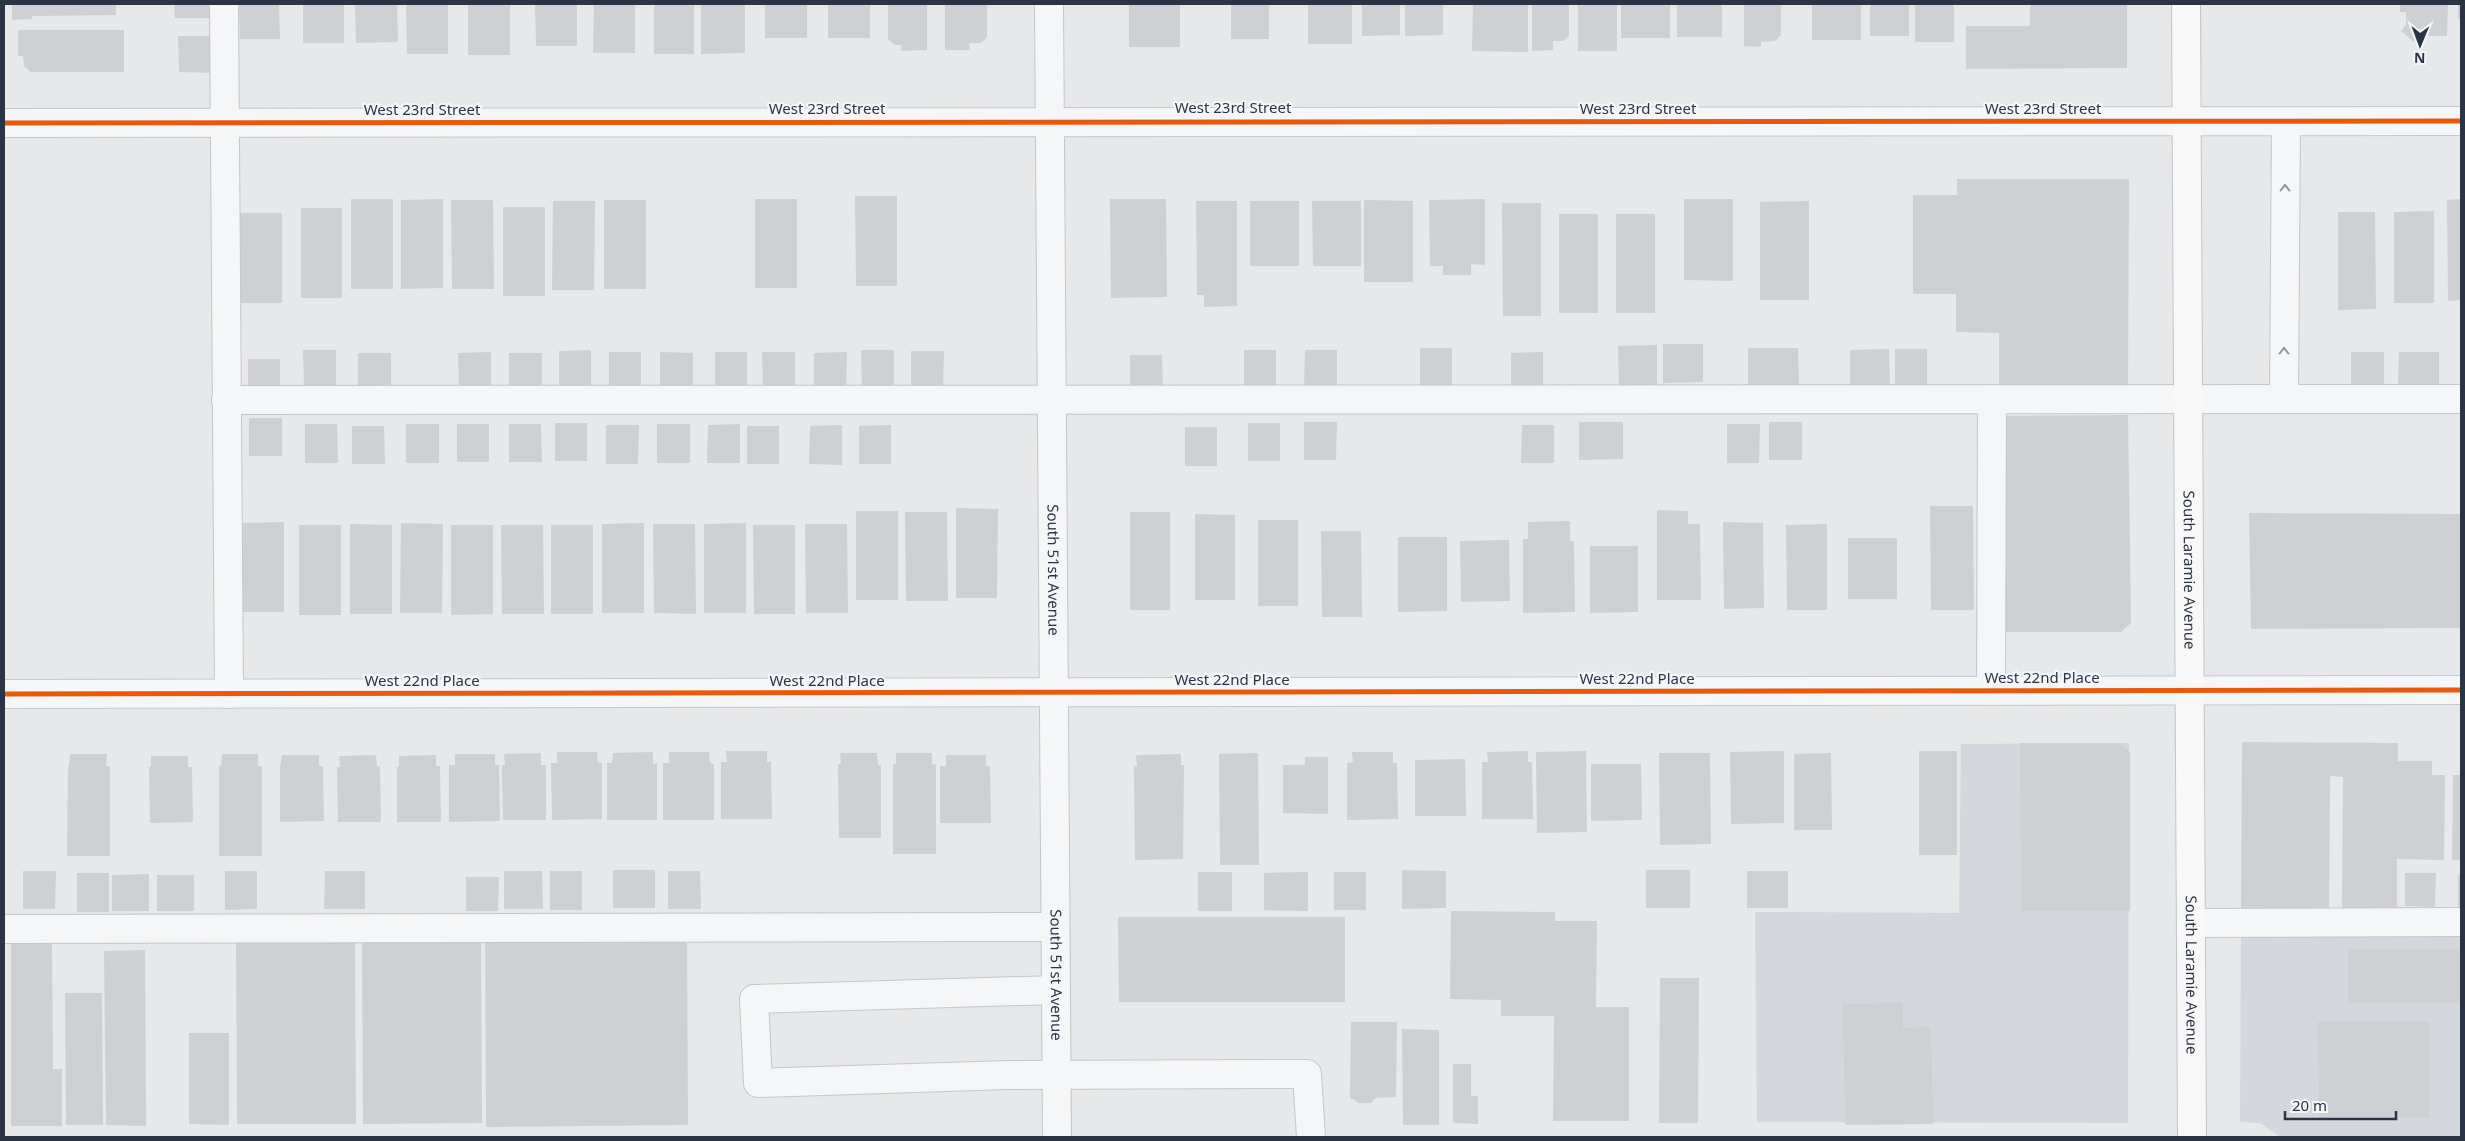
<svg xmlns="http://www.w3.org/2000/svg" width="2465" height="1141" font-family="'Noto Sans',sans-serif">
<rect width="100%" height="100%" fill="#e6e8ea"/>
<g fill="#d4d7dd">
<polygon points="2129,743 2128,1123 1757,1122 1755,912 1959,913 1961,744"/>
<polygon points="2461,929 2461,1137 2280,1137 2260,1123 2240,1122 2241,931"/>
</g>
<g fill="#ced0d3">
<polygon points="12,4 116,4 116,15 32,16 32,19 12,20"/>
<polygon points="174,4 213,4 213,18 175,18"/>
<polygon points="239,4 279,4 280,39 240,39"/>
<rect x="303" y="4" width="41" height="39"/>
<polygon points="355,4 397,4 398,42 356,43"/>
<polygon points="406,4 448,4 448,54 407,54"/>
<rect x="468" y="4" width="42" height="51"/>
<polygon points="535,4 577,4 577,46 536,46"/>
<polygon points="594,4 635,4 635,53 593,53"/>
<rect x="654" y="4" width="40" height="50"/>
<polygon points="701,4 745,4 745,53 701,54"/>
<rect x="765" y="4" width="42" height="34"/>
<rect x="828" y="4" width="42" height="34"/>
<polygon points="888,4 927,4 927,50 901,51 901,45 895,45 888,39"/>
<polygon points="945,4 987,4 987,37 981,43 969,43 970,50 945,50"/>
<rect x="1129" y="4" width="51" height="43"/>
<rect x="1231" y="4" width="38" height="35"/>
<rect x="1308" y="4" width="44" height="40"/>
<polygon points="1362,4 1400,4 1400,35 1362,36"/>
<polygon points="1405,4 1443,4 1443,35 1405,36"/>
<polygon points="1473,4 1528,4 1528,52 1472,51"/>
<polygon points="1532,4 1569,4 1569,36 1563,41 1553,41 1553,50 1532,51"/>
<rect x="1578" y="4" width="39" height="47"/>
<rect x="1621" y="4" width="49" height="34"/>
<rect x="1677" y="4" width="45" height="33"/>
<polygon points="1744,4 1781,4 1781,35 1775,41 1761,42 1761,47 1744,46"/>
<rect x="1812" y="4" width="49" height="36"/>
<rect x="1870" y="4" width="39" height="32"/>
<rect x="1915" y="4" width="39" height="38"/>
<polygon points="2030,4 2127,4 2127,68 1966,69 1966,26 2030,26"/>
<polygon points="2400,4 2448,4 2447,36 2419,36 2414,42 2401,31 2406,25 2406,12 2400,12"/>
<rect x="2458" y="4" width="3" height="15"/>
<polygon points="18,30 124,30 124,72 31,72 24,66 23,56 18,56"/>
<polygon points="178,36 217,36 216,73 179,72"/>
<polygon points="1957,179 2129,179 2128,394 1999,393 1999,333 1956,332 1956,294 1913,294 1913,195 1957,195"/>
<polygon points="855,196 897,196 897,286 856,286"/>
<rect x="351" y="199" width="42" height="90"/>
<polygon points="443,199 443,288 401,289 401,200"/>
<rect x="755" y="199" width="42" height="89"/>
<polygon points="1110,199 1166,199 1167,297 1111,298"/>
<polygon points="1485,199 1485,265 1471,264 1471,275 1443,275 1443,266 1430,266 1429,200"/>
<polygon points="1684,199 1733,199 1733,281 1684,280"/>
<polygon points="2461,199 2461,300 2448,301 2447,200"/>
<polygon points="451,200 493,200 494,289 452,289"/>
<rect x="604" y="200" width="42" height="89"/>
<polygon points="1364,200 1413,201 1413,282 1364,282"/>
<polygon points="553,201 595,201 594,290 552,290"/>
<polygon points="1196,201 1237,201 1237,306 1204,307 1204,295 1197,295"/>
<rect x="1250" y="201" width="49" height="65"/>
<polygon points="1312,201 1361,201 1361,266 1313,266"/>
<polygon points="1809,201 1809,300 1760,300 1760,202"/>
<polygon points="1502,203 1541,203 1541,316 1503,316"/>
<rect x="503" y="207" width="42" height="89"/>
<rect x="301" y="208" width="41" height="90"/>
<polygon points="2434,211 2434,303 2394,303 2394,212"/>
<polygon points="2338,212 2375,212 2376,309 2338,310"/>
<polygon points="240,213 282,213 282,303 241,303"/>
<rect x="1559" y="214" width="39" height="99"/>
<rect x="1616" y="214" width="39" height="99"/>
<polygon points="1663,344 1703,344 1703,382 1663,383"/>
<polygon points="1657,345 1657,388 1619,388 1618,346"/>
<rect x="1420" y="348" width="32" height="38"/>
<polygon points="1748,348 1798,348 1799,386 1748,387"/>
<polygon points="1889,349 1890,388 1850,389 1850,350"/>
<polygon points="1895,349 1927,349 1927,387 1895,388"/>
<polygon points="303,350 336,350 336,389 304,388"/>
<polygon points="591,350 591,389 559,389 559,351"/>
<polygon points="861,350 894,350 894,389 862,389"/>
<rect x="1244" y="350" width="32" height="38"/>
<polygon points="1305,350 1337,350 1337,389 1304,389"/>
<polygon points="911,351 944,351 943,389 911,389"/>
<polygon points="491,352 491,391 459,391 458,353"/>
<rect x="609" y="352" width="32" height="38"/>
<polygon points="660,352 693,353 693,391 660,391"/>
<rect x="715" y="352" width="32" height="39"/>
<polygon points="762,352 795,352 795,391 763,391"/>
<polygon points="847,352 846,391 814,391 814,353"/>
<polygon points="1543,352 1543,391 1511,391 1511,353"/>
<polygon points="2351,352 2384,352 2384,385 2351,386"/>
<polygon points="2399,352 2439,352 2439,385 2398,386"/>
<rect x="358" y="353" width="33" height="38"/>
<rect x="509" y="353" width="33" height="38"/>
<polygon points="1130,355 1162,355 1163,394 1130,394"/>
<rect x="248" y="359" width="32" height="39"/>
<polygon points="2128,415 2131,623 2121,632 1998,632 1996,416"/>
<rect x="249" y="418" width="33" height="38"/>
<polygon points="1304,422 1337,422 1336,460 1304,460"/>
<polygon points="1579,422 1623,422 1623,459 1579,460"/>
<rect x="1769" y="422" width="33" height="38"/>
<rect x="555" y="423" width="32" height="38"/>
<rect x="1248" y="423" width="32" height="38"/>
<polygon points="305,424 337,424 338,463 305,463"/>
<rect x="406" y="424" width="33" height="39"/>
<rect x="457" y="424" width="32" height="38"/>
<polygon points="509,424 541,424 542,462 509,462"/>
<rect x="657" y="424" width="33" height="39"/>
<polygon points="740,424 740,463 707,463 708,425"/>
<polygon points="1727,424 1760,424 1759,463 1727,463"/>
<polygon points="606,425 639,425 638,464 606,464"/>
<polygon points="842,425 842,465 809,464 810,426"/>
<polygon points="891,425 891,464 859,464 859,426"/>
<polygon points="1522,425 1554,425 1554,463 1521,463"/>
<polygon points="352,426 384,426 385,464 352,464"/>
<rect x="747" y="426" width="32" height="38"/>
<rect x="1185" y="427" width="32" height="39"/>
<polygon points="1930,506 1973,506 1974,610 1931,610"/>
<polygon points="956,508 998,509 997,598 956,598"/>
<polygon points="1657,510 1688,511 1688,524 1700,524 1701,600 1657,600"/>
<rect x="856" y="511" width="42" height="89"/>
<polygon points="905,512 947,512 948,601 906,601"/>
<rect x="1130" y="512" width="40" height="98"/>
<polygon points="2249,513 2461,514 2461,628 2251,629"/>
<polygon points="1195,514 1235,515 1235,600 1195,600"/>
<rect x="1258" y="520" width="40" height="86"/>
<polygon points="1570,521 1570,541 1574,541 1575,612 1523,613 1523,539 1528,539 1528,522"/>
<polygon points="284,522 284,612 243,612 242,523"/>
<polygon points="1723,522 1763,523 1764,608 1724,609"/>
<polygon points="401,523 443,524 442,613 400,613"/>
<polygon points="644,523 644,613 602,613 602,524"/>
<polygon points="746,523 746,613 704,613 704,524"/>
<polygon points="350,524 392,525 392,614 350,614"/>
<polygon points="653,524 695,524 696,614 654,613"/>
<polygon points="805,524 847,524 848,613 806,613"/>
<polygon points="1827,524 1827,610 1787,610 1786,525"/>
<rect x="299" y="525" width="42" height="90"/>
<polygon points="451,525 493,525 493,614 451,615"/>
<polygon points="501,525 543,525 544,614 502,614"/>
<rect x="551" y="525" width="42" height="89"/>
<polygon points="753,525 795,525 795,614 754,614"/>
<polygon points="1321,531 1361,531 1362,617 1322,617"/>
<polygon points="1398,537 1447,537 1447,611 1398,612"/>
<rect x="1848" y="538" width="49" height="61"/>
<polygon points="1509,540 1510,601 1461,602 1460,541"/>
<polygon points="1590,546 1638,546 1638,612 1590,613"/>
<polygon points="2242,742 2398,743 2398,761 2432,761 2432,775 2445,775 2444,860 2397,859 2397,911 2342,910 2343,777 2330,776 2329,911 2241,910"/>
<polygon points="2020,743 2119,743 2130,752 2130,911 2021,911"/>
<polygon points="726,751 767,751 767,762 771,762 772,819 721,819 721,762 727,762"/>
<polygon points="1528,751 1528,762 1532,762 1533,819 1482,819 1482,762 1488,762 1487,752"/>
<polygon points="1586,751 1587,832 1537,833 1536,752"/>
<polygon points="1784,751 1784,823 1731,824 1730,752"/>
<rect x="1919" y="751" width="38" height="104"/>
<polygon points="557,752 597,752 598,763 602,763 602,819 552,820 551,763 557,763"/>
<polygon points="653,752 653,764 657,763 657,820 607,820 607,763 612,763 613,753"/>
<polygon points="669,752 709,752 710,763 714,764 714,820 663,820 663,763 669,763"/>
<polygon points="1352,752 1393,752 1393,763 1397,763 1398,819 1347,820 1347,763 1353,762"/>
<polygon points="541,753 541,765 546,765 546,820 503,820 502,765 505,765 504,754"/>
<polygon points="840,753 877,753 878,765 881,765 881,838 839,838 838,764 841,764"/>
<polygon points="896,753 932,753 932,765 936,764 936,854 893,854 893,764 896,764"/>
<polygon points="1258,753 1259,865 1220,865 1219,754"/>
<polygon points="1659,753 1710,753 1711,844 1660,845"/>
<polygon points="1831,753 1832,830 1794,830 1794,754"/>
<polygon points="70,754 107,754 106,766 110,766 110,856 67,856 68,766 69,766"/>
<polygon points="222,754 258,754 258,766 262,766 262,856 219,856 219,766 221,766"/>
<polygon points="455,754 495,754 495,765 499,765 500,821 449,822 449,765 455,765"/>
<polygon points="1181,754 1181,765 1184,765 1183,859 1135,860 1134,766 1137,766 1136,755"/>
<polygon points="282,755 319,755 319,766 323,766 324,821 280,822 280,767"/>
<polygon points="376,755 377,767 380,766 381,822 338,822 337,767 340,767 339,756"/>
<polygon points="436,755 436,766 440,766 441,822 397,822 397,767 399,767 399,756"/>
<polygon points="946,755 986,755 986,766 990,766 991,823 940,823 940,766 946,766"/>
<polygon points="151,756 188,756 188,767 192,767 193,822 150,823 149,767 151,767"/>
<polygon points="1305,757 1328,757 1328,814 1283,813 1283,765 1305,765"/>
<polygon points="1465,759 1466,816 1415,816 1415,760"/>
<polygon points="1591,764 1641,764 1642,820 1591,821"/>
<polygon points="2453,775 2461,775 2461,860 2452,860"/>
<rect x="613" y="870" width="42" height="38"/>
<polygon points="1402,870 1446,871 1446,908 1402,909"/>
<rect x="1646" y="870" width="44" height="38"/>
<polygon points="23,871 56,871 55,909 23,909"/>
<polygon points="225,871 257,871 257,909 225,910"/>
<polygon points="325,871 365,871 365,909 324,909"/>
<polygon points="504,871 542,871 543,909 504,909"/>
<rect x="550" y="871" width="32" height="39"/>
<polygon points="668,871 700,871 701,909 668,909"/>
<rect x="1747" y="871" width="41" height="37"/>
<rect x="1198" y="872" width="34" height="39"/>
<polygon points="1308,872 1308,911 1264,910 1264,873"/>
<rect x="1334" y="872" width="32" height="38"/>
<rect x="77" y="873" width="32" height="39"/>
<polygon points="2405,873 2436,873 2435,907 2405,906"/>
<polygon points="149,874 149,911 112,911 112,875"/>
<rect x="157" y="875" width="37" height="36"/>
<rect x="2458" y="875" width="3" height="32"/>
<polygon points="466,877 499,877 498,911 466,911"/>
<polygon points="1451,911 1555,912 1555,921 1597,921 1596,1007 1629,1007 1629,1121 1553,1121 1554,1016 1501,1016 1501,1000 1450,999"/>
<polygon points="1118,917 1345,917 1345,1002 1119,1002"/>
<polygon points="355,940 356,1124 237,1124 236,941"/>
<polygon points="362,940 481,940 482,1123 363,1124"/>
<polygon points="687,940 688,1125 486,1127 485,941"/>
<polygon points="11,942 52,942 53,1069 62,1069 62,1126 11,1126"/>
<polygon points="2348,949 2461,950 2461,1003 2348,1003"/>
<polygon points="145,950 146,1126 106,1125 104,951"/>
<polygon points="1660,978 1699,978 1698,1123 1659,1123"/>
<polygon points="65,993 102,993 103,1125 66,1125"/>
<polygon points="1903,1003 1903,1028 1931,1027 1933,1124 1845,1125 1843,1004"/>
<polygon points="1351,1022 1397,1022 1396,1097 1375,1098 1371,1103 1358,1103 1354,1099 1350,1099"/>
<polygon points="2318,1022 2429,1022 2429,1118 2319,1118"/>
<polygon points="1402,1029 1439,1030 1439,1125 1403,1125"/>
<polygon points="189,1033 229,1033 229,1125 189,1124"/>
<polygon points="1453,1064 1471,1064 1471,1096 1478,1096 1478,1124 1453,1123"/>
</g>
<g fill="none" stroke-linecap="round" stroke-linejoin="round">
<g stroke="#c4c6c8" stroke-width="30">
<g id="minor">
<polyline points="224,4 229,694"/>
<path id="s1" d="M1049,4l8,1133"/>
<polyline points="4,123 2461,121"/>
<polyline points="2284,399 2286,122"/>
<polyline points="226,400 2461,399"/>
<polyline points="1991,691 1992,399"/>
<polyline points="4,694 2461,690"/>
<polyline points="2191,923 2461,922"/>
<polyline points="4,929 1055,927"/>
<polyline points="1055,990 754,999 758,1083 1008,1075 1307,1074 1311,1137"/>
</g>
</g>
<g stroke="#c2c5c8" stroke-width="30">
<g id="major">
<path id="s2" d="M2186,4l6,1133"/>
</g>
</g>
<use href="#minor" stroke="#f5f6f7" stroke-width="28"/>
<use href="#major" stroke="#f8f8f8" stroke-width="28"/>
<g stroke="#f4f6f9" stroke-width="8">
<g id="cycleway">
<polyline points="4,123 2461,121"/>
<polyline points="4,694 2461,690"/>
</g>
</g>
<use href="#cycleway" stroke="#e8590c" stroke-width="5"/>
</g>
<defs><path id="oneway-chevron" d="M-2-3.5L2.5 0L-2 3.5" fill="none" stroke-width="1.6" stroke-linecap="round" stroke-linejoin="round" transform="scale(1.25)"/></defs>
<g stroke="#90959e">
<use href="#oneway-chevron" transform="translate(2285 188) rotate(-90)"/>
<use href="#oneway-chevron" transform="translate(2284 351) rotate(-90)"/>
</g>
<g text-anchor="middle" stroke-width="4.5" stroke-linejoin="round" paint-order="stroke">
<g font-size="15" fill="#2b3445" stroke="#f4f6f9">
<text x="1233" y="113">West 23rd Street</text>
<text x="827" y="114">West 23rd Street</text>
<text x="1638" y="114">West 23rd Street</text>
<text x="2043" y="114">West 23rd Street</text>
<text x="422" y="115">West 23rd Street</text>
<text dy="5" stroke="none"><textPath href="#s1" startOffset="566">South 51st Avenue</textPath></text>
<text dy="5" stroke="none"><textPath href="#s2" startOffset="566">South Laramie Avenue</textPath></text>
<text x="2042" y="683">West 22nd Place</text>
<text x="1637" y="684">West 22nd Place</text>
<text x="1232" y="685">West 22nd Place</text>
<text x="422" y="686">West 22nd Place</text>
<text x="827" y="686">West 22nd Place</text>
<text dy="5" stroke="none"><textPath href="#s1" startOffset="971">South 51st Avenue</textPath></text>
<text dy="5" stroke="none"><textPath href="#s2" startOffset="971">South Laramie Avenue</textPath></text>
</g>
</g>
<rect width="2465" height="1141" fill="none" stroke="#2b3445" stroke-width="10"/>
<g transform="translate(2420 45) rotate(181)" stroke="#f4f6f9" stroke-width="4" paint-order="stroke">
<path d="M0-4L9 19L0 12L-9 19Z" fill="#2b3445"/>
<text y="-8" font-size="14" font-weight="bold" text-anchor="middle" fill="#2b3445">N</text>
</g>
<path d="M2285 1111v8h111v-8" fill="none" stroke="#2b3445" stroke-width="2.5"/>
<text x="2292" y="1111" font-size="15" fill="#2b3445" stroke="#f4f6f9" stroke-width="4" paint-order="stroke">20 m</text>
</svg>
